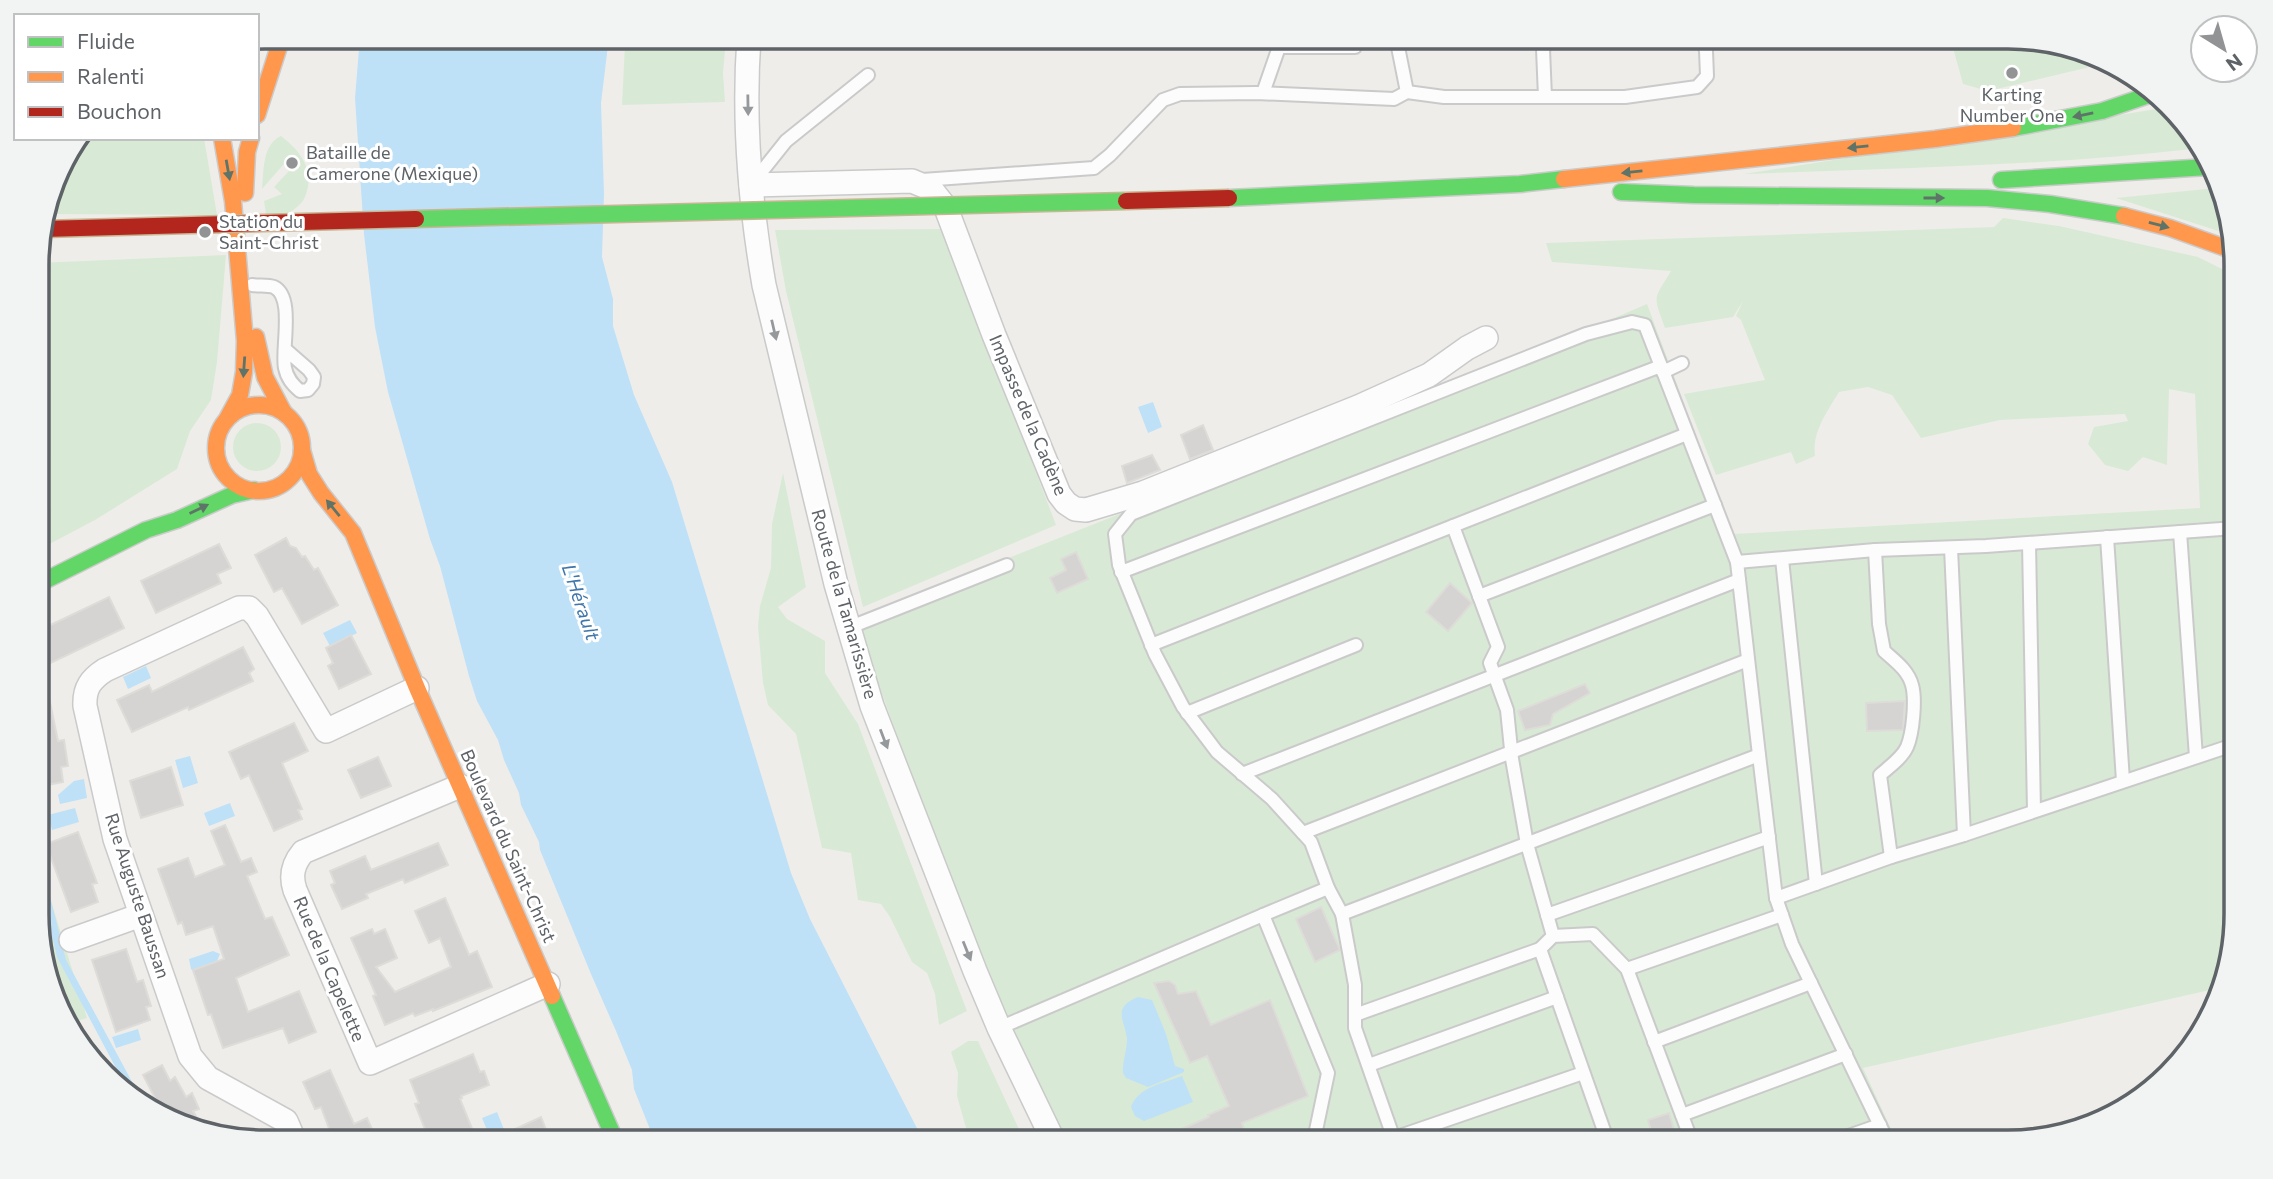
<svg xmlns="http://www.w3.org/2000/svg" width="2273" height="1179" font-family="Commissioner,sans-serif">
<rect width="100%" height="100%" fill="#efede9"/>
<g fill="#d8ead5">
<polygon points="619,37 726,37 723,74 725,102 622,105 625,44"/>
<polygon points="1950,37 2008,37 2111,62 1988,91 1963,84"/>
<path d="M2163,108l35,30 3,10c-151,18 -305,20 -457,26z"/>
<path d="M281,136c20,15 36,37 23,63 -3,6 -11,11 -16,15h-22l-2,-13 18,-7 -8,-7 15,-16 5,1 7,-7 -4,-7h-8l-27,31c2,-19 0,-44 19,-53z"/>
<polygon points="80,138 204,138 217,215 47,214 60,164"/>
<polygon points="2216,188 2234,236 2116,198"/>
<path d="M2003,218l56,8 139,31 36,18 2,639 -17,74 -356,80 34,74h-836l-64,-130 -142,-393 267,-106 298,-112 227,-97 86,230 467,-26 -5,-114 -26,-5 -2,76 -24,-8 -15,14 -23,-6 -17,-21 6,-17 34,-6 -3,-7 -125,6 -79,18 -29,-43 -24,-8 -29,5c-12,20 -27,40 -24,64l-19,8 -5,-12 -75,23 -32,-81 81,-14 -24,-60 -5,-4 7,-15 -10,16 -68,11c-12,-34 -12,-27 6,-57l-119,-9 -6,-19 448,-16z"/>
<polygon points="943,229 1056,525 863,607 786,291 775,230"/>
<polygon points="226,255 217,362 211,400 190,431 177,469 95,520 38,550 37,263"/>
<circle cx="257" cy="447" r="24"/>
<polygon points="783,473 806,587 778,607 787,619 825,641 825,673 858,724 967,1011 939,1025 935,994 927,973 912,962 890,917 881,904 858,900 851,853 822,848 796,734 768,705 763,683 758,626 760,606 771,568 772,524"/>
<polygon points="39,862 87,1018 71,1023 39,944"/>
<polygon points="968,1041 978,1041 1025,1142 970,1142 957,1096 958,1073 951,1052"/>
</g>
<g fill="#bee1f8">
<polygon points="360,37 609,37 601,103 604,194 602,257 613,299 613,326 634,395 672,482 791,873 810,919 924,1142 655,1142 634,1089 632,1070 616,1031 591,974 540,850 539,842 521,805 519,793 504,760 498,740 477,701 469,676 440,566 430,539 388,392 375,327 364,234 355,98"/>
<polygon points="1153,402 1162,427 1148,433 1138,407"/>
<polygon points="350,620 357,633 330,646 323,633"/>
<polygon points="146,666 151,678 128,689 123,677"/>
<polygon points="190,756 198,783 183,788 175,760"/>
<polygon points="84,779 87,798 60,804 58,795 74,781"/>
<polygon points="230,803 235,816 209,826 204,813"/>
<polygon points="75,808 79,822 52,830 48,815"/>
<polygon points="39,853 66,960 143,1102 126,1087 57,957 39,881"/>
<polygon points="213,951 220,954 217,961 192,970 191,969 189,959"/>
<path d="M1138,997l14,3 14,34 9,32 9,3v3l-36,15 -22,-9 -3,-5c-1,-11 4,-22 4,-34 -2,-19 -16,-31 11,-42z"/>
<polygon points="138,1029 141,1040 116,1048 112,1037"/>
<path d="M1182,1076l11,26 -49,19 -9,-5 -4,-9c7,-20 33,-24 51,-31z"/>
<polygon points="497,1112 509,1142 492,1142 482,1118"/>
</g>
<g fill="#d5d4d2" stroke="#dedcd8" stroke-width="2">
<polygon points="1203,425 1213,450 1190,459 1181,435"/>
<polygon points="1152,455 1160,470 1127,483 1122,466"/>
<polygon points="286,538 290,546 296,548 302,557 305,556 314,570 318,568 338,605 302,624 282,588 274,592 255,555"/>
<polygon points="219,544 231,568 217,574 221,583 156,613 141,581"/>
<polygon points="1076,552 1088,579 1057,593 1050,578 1066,570 1061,559"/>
<polygon points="1450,583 1472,603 1448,631 1426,612"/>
<polygon points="109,597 124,628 38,669 38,631"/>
<polygon points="351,635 371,674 339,689 328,666 333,663 326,648"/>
<polygon points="243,647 254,669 249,673 253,681 189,710 188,707 132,732 117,700 149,685 152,692"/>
<polygon points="38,683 46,683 58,741 64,740 68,766 61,767 63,782 38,787"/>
<polygon points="1585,684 1590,693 1553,714 1550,725 1525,730 1518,711"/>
<polygon points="1905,701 1903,730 1867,731 1866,703"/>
<polygon points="294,723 308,751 282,763 302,809 298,810 302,819 274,831 249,775 241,779 229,752"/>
<polygon points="378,757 391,786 361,798 348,770"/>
<polygon points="171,767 183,805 141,818 130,781"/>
<polygon points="225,825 241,862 251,858 257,872 247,876 265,919 272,917 289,955 236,978 248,1012 299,991 316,1032 289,1043 283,1028 223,1048 211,1014 208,1015 193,970 224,959 213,926 186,935 182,922 178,924 158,869 188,858 195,877 225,865 211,831"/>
<polygon points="78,832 97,883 92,884 98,902 71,912 46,844"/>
<polygon points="438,843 448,865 405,883 403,879 366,894 368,898 342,909 331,885 335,883 330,871 365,856 371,870"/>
<polygon points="445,898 469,955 477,951 492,987 433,1011 433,1009 415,1016 413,1013 385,1025 373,996 376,995 351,938 372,929 374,934 385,929 397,958 376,967 395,992 451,967 440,938 429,943 415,911"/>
<polygon points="1321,907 1340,950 1315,962 1296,919"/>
<polygon points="126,949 137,982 143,980 151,1006 146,1007 150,1020 116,1032 92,960"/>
<polygon points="1169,981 1175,985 1178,994 1196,991 1211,1025 1270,1000 1308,1096 1242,1123 1245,1131 1225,1139 1222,1132 1197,1142 1152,1142 1209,1117 1208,1115 1229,1106 1207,1056 1190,1063 1154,983"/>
<polygon points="473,1054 480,1072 484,1071 489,1085 461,1096 462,1098 460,1099 473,1131 448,1142 430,1142 415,1104 419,1103 410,1080"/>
<polygon points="162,1065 170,1081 175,1077 186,1097 192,1093 199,1109 193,1111 197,1118 186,1124 166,1119 143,1075"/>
<polygon points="330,1070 354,1124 367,1118 378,1142 334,1142 321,1107 315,1109 303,1082"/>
<polygon points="1669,1113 1678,1142 1654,1142 1648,1120"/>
<polygon points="541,1117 551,1142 520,1142 515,1129"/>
</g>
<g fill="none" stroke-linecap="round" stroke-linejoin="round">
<g stroke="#cacaca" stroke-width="16">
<g id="lane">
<polyline points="1396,37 1407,92"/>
<polyline points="1279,47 1355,47"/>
<polyline points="1263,93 1279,47 1280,37"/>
<polyline points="1545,97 1543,49 1552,37"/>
<polyline points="922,180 1094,168 1110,155 1163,100 1180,94 1256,93 1394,99 1407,92 1444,97 1625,97 1697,87 1707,76 1706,51 1702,37"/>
<polyline points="751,185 786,141 868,75"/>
<path d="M252,285c7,1 16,0 22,2 21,10 7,63 11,81 2,10 7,16 15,23l8,-1 5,-6 1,-7 -5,-7 -24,-21"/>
<polyline points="1663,372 1682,363"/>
<polyline points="2180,532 2196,757"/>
<polyline points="2107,537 2123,781"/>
<polyline points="2029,543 2034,811"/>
<polyline points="1951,548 1964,835"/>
<path d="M1875,550l4,74 5,27c11,10 24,19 28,34 4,14 1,48 -5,62 -5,11 -18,20 -27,28l11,82"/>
<polyline points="1782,559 1816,884"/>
<polyline points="1121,572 1661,366"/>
<polyline points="1479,596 1715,505"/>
<polyline points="848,628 1007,565"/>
<polyline points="1151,645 1453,526"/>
<polyline points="1187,713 1356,645"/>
<polyline points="1759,755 1776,898 1891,857 1964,835 2236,744"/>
<polyline points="1242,774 1739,580"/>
<polyline points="1303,833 1748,660"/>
<polyline points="1328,888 1311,842 1272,799 1217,752 1183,707 1155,654 1119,565 1115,534 1131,514 1586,334 1632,322 1645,325 1737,562 1875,550 1986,546 2235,528"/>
<polyline points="1776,898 1792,944 1888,1142"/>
<polyline points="1342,914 1355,985 1355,1028 1395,1142"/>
<polyline points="1263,915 1328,888 1342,914 1759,755 1737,562"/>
<polyline points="1547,915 1769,837"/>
<polyline points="1553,936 1527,844 1512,759 1507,710 1490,663 1498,647 1453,526 1687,434"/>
<polyline points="1627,969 1782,915"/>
<polyline points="1355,1015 1540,949"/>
<polyline points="999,1028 1263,915 1328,1073 1315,1135 1297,1142"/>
<polyline points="1654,1042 1811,983"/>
<polyline points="1369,1065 1557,997"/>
<polyline points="1682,1115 1846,1054"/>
<polyline points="1394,1138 1583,1073"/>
<polyline points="1608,1142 1540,949 1553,936 1593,934 1627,969 1692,1142"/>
<polyline points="1831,1142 1880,1125"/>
</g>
</g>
<g stroke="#cacaca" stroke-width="26">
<g id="street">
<path d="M749,37c-6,82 1,167 15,248l72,299 36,122 103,265 24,57 55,114"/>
<polyline points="751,185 912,181 931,189 946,208 994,335 1059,494 1066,503 1075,509 1086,510 1143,493 1358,407 1429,375 1467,348 1486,338"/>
<path d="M460,786l-157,66c-10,12 -13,23 -8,38l75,173 178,-79"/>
<polyline points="71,940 141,915"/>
<path d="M295,1142l-9,-21 -78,-43 -18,-22 -75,-217 -30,-133c-1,-18 6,-27 20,-36l134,-62h10l8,8 69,115 91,-43"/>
</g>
</g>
<g stroke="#cbcbcb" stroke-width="19">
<g id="fast">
<polyline points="2013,128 2102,111 2149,95"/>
<polyline points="2001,180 2208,167"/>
<polyline points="1621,192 1694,195 1987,198 2050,204 2124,216"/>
<polyline points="1229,198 1520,184 1564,179"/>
<polyline points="38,584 146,530 177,520 232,495 254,490"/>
<polyline points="552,996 616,1142"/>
</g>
</g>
<g stroke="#cbcbcb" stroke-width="19">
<g id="slow">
<polyline points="257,115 282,37"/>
<polyline points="222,138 233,201 245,341 244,372 240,395 228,417"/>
<polyline points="1564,179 1935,139 2013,128"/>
<polyline points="245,193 247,152 251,138"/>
<polyline points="2124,216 2170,228 2234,251"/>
<polyline points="256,337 265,377 284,413"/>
<circle cx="259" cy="448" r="43"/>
<polyline points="302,450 309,474 321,493 353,533 417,688 552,996"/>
</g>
</g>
<use href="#lane" stroke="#fdfcfc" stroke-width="12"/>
<use href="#street" stroke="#fdfcfc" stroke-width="23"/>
<use href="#fast" stroke="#63d668" stroke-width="16"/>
<use href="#slow" stroke="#ff974d" stroke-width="16"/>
<g stroke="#c7b795" stroke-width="19" stroke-linecap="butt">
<polyline id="fast-bridge" points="416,219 1126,201"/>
</g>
<g stroke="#c7b795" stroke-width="19" stroke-linecap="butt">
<g id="jam-bridge">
<polyline points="1126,201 1229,198"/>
<polyline points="43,229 416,219"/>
</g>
</g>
<use href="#fast-bridge" stroke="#63d668" stroke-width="16"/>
<use href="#jam-bridge" stroke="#b3261e" stroke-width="16"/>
</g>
<defs><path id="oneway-solid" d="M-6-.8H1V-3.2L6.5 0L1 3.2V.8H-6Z" transform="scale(1.75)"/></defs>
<g fill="#96999c">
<use href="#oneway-solid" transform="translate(748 105) rotate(89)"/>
<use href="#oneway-solid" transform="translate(774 330) rotate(77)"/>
<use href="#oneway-solid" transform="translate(884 739) rotate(69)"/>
<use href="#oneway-solid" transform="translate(967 951) rotate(68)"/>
</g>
<g fill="#5f7468">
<use href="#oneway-solid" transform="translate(2083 115) rotate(168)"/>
<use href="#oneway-solid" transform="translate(1858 147) rotate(174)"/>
<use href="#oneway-solid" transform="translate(228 170) rotate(80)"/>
<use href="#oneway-solid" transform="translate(1632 172) rotate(174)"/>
<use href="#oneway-solid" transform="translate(1934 198)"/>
<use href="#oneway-solid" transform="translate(2159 225) rotate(15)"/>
<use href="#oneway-solid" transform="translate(244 367) rotate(94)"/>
<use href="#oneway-solid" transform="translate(333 508) rotate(-129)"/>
<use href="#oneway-solid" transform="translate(199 509) rotate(-26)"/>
</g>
<g fill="#919395" stroke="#fff" stroke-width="2.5">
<circle cx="2012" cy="73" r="7"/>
<circle cx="292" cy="163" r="7"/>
<circle cx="205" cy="232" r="7"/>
</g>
<g text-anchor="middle" stroke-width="6" stroke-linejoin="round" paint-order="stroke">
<g font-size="18" fill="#5e6368" stroke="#fff" text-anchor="start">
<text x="2012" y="101" text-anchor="middle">Karting<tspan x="2012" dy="21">Number One</tspan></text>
<text x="306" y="159">Bataille de<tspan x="306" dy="21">Camerone (Mexique)</tspan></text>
<text x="219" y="228">Station du<tspan x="219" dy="21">Saint-Christ</tspan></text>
</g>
<g font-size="18" fill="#5e6368" stroke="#fff">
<text transform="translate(1028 415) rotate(67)" y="6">Impasse de la Cadène</text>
<text transform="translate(844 604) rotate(74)" y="6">Route de la Tamarissière</text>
<text transform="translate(508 846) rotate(66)" y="6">Boulevard du Saint-Christ</text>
<text transform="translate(137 896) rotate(72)" y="6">Rue Auguste Baussan</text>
<text transform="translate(329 969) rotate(67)" y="6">Rue de la Capelette</text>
</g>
<g font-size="19" font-style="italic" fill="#4077ab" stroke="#fff">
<text transform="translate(581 602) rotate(71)" y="7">L'Hérault</text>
</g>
</g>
<path d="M0 0H2273V1179H0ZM265 49H2008A216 216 0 0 1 2224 265V914A216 216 0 0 1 2008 1130H265A216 216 0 0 1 49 914V265A216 216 0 0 1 265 49Z" fill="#f2f3f3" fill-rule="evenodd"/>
<path fill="none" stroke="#5e6368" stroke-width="3.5" d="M265 49H2008A216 216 0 0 1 2224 265V914A216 216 0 0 1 2008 1130H265A216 216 0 0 1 49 914V265A216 216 0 0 1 265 49Z"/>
<rect x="14" y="14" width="245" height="126" fill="#ffffff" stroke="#bfc1c3" stroke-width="2"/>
<rect x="28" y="37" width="35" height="10" fill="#63d668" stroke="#bfc1c3" stroke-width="2"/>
<text x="77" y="49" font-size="21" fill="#5e6368">Fluide</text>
<rect x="28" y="72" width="35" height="10" fill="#ff974d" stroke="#bfc1c3" stroke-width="2"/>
<text x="77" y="84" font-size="21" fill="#5e6368">Ralenti</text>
<rect x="28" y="107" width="35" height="10" fill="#b3261e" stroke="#bfc1c3" stroke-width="2"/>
<text x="77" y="119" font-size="21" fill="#5e6368">Bouchon</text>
<g transform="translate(2224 49) rotate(143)"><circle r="33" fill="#ffffff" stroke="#bfc1c3" stroke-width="2"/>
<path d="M0-5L12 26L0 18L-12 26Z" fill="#919395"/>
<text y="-10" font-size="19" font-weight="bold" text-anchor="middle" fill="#5e6368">N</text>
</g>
</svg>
